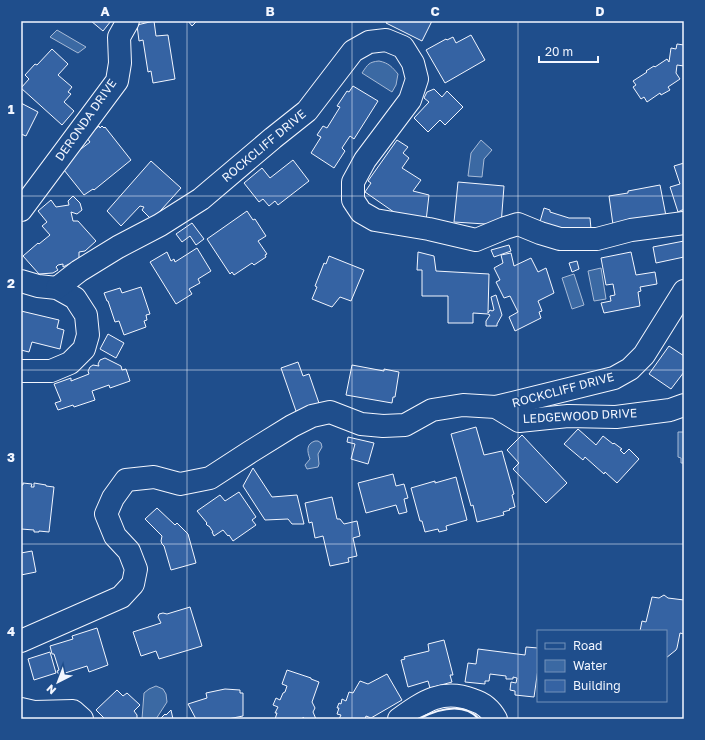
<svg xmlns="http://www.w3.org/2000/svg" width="705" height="740" font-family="'Golos Text',sans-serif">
<rect width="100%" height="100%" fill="#1f4e8c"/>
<g fill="#3b69a3" stroke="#a8bbd7">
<polygon points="57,30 86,47 78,53 50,37"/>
<path d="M379,61c10,2 13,6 19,13l-2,11 -4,7 -30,-19c6,-9 7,-11 17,-12z"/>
<polygon points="481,140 492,150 484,159 482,177 468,176 471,153"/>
<polygon points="601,268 606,299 594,301 588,271"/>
<polygon points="574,274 584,305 572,309 562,278"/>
<polygon points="678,432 684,432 684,463 681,463 681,458 678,457"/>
<path d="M315,441h3l3,2 1,4 -4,7 1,10 -1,3 -11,2 -2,-4 5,-6c-3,-8 -4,-15 5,-18z"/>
<polygon points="156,686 163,689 166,694 167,702 156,719 142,719 144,693 149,689"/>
</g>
<g fill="#3563a3" stroke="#f2f6ff">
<polygon points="91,21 111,21 103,31"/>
<polygon points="154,21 156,36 168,35 175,79 153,83 151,71 148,72 143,40 139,41 137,25"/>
<polygon points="188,21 197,21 192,26"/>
<polygon points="387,21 432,21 422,41 386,23"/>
<polygon points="471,35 485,60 445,83 426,50 446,39 447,40 453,37 456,43"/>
<polygon points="677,44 684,45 684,66 677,65 676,73 680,79 668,87 670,90 661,95 660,93 647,102 644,97 641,99 633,87 636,85 633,81 647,72 646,71 654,66 655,67 667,59 669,62 671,48 676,49"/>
<polygon points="52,49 68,64 58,75 72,87 68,92 71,94 64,102 74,111 62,125 21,88 29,79 25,75 35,64 37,65"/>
<polygon points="353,86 378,101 354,139 350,136 342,148 345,151 334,168 311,153 321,137 317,135 323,126 327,128 340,107 337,106 347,91 349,92"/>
<polygon points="434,89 442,97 447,91 463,107 445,125 440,120 428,132 414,118 429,102 424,98 427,92"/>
<polygon points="21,103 38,112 26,136 21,134"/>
<polygon points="99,126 100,128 102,126 104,128 105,127 131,160 94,190 93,189 84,195 60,165 90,142 86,137"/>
<polygon points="397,140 408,147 403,153 409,158 402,168 421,180 413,191 429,195 426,221 401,217 365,192 371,183 368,181"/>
<polygon points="293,160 309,181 278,205 275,201 269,206 263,199 259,202 244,183 262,168 270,178"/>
<polygon points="151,161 181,188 152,220 142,210 144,207 140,206 121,226 107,211"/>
<polygon points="684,163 684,209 678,212 670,187 680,184 674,166"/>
<polygon points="458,182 504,186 501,225 454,222"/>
<polygon points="660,185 666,216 613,225 609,196 628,193 628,191"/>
<polygon points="73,196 80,203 82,210 77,214 71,212 73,221 78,221 96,241 85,251 79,252 79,259 63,267 63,264 58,265 56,267 58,270 53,273 39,274 23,256 38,243 39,244 50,235 42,226 47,222 38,211 51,200 56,207 69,205 68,201"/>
<polygon points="544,208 550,210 550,212 569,218 590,218 591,229 568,234 539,225"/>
<polygon points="247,211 253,220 255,219 266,236 258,241 267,254 265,255 266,257 254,265 252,263 234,275 232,272 230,274 207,239"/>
<polygon points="192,223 204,239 196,245 190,236 182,242 176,234"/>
<polygon points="684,241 684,257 656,263 653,247"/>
<polygon points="509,245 511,251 494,257 491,250"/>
<polygon points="197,248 211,271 198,279 200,283 189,289 192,294 176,304 150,262 167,252 171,261 174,259 175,262"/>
<polygon points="418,252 434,256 436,271 489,274 488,313 490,310 492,311 494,310 491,297 496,295 502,315 497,324 497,326 486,326 486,321 490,315 488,314 473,313 473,323 448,323 448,296 422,296 422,270 417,270"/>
<polygon points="631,252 636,275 655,272 657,284 640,287 641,291 638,292 640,306 604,313 601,303 611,301 610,296 615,295 613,284 606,285 601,258"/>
<polygon points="511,253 514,266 531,258 538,272 546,268 554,293 538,301 542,311 539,312 541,318 515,331 509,317 518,312 510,296 504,298 496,282 500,280 494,268 503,263 501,255"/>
<polygon points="329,256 364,270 351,301 340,297 332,307 312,299 317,287 315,286 324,263 326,264"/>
<polygon points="577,261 579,269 572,272 569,263"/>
<polygon points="141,287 150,314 146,315 147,320 144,321 146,327 124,335 119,321 115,322 108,301 107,301 104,293 120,288 122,293"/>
<polygon points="21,311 59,320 57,328 64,330 60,349 32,342 29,352 21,350"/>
<polygon points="108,334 124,343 116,358 100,349"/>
<polygon points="669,346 684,356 684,372 671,389 649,374"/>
<polygon points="105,358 121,366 122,370 126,369 130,381 110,388 109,385 92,391 95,400 74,407 73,405 58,410 55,403 61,401 54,384 71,378 71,381 89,374 88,371 90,367 93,365 99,366 98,364 100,360"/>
<polygon points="298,362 303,376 309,374 320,406 297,414 281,368"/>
<polygon points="352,365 384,371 384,369 399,372 395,397 393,397 392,403 346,395"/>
<polygon points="476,427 484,455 502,451 514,494 512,495 515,507 509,509 510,510 503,512 504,515 477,522 473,505 471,506 451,434"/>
<polygon points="578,429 596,445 603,436 613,444 614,443 622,449 620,450 624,454 629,449 639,459 617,483 605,472 604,474 585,457 583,460 564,444"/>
<polygon points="522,435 567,483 546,503 513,469 519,463 507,450"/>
<polygon points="348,437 374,443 368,464 351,459 355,444 347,442"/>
<polygon points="253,468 272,497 297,495 304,524 292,524 288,519 265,520 243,486"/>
<polygon points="393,474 396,486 404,484 408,498 404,499 407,512 399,514 396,505 366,513 358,483"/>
<polygon points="456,477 467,520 446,526 447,530 439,532 438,529 425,532 422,521 420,521 411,488 435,481 435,483"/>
<polygon points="23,483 32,484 31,487 34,487 34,483 46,485 46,486 54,487 49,532 39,531 39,532 34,532 34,530 21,529 21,485 23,485"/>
<polygon points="239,492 256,517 252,520 256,525 233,541 229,535 228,536 223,530 214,536 212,532 213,532 209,526 208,526 206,524 207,523 197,511 220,495 225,501"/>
<polygon points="332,497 337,519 340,519 344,524 357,521 360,536 353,538 357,556 348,558 349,562 330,566 323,536 315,538 312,522 309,523 305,503"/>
<polygon points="157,508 175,525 177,523 188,534 196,563 171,570 164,546 162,544 161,541 162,536 145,519"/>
<polygon points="32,551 36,572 21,575 21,553"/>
<polygon points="664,595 668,598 684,600 684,634 680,633 677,648 676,650 666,658 666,631 640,631 642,621 646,622 652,597 659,598"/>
<polygon points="190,607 202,646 159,659 156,651 141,656 133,632 161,623 158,617 159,614 163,613 167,614"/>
<polygon points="97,628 108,665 89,672 87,666 59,675 57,671 59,670 54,654 52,654 50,646 73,639 72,636"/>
<polygon points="444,640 453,675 450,675 452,682 430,688 428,681 408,687 401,660 405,659 404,657 429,651 428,644"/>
<polygon points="526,647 538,648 538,669 534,697 515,695 515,691 510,690 511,682 516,683 517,678 513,677 513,679 506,679 506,676 490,674 489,681 485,681 485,684 465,682 468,663 476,664 478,649 525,655"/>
<polygon points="50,652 56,673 34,680 28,659"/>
<polygon points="287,670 311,678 311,679 319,682 312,702 315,708 313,712 316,719 305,719 303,717 303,719 275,719 277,713 275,713 278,707 273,705 276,698 280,700 283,693 285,692 287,686 282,684"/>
<polygon points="387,674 402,700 371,718 366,716 365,719 339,719 341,715 337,714 339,708 337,708 339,703 341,704 342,699 346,701 349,692 353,693 360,681 368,684"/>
<polygon points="225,689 240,690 240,693 243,693 243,716 228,719 196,719 188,704 207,698 206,693"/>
<polygon points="117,690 123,696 127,693 140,705 134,711 137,715 137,719 105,719 96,710"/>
<polygon points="171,710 173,719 160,719 165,714 166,715"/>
</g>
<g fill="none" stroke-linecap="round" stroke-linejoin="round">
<g stroke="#f2f6ff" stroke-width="24">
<g id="minor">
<polyline points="21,210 117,81 120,63 119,37 128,21"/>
<polyline points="21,281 38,286 57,288 75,298 86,315 88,335 84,349 70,363 51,371 21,371"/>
<polyline points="57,288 79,271 118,247 160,225 201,199 273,138 307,111 353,51 369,42 386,40 403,47 413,63 417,79 410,100 365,160 353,182 353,200 361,212 375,220 429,229 476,240 505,228 518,224 540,233 560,239 597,239 631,230 684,223"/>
<polyline points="496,407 614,378 630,369 644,355 684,291"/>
<polyline points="21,641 121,597 133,584 136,569 129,551 115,536 106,514 113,498 126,480 154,477 180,484 210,478 250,452 292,426 312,416 330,412 361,424 383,426 405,425 432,410 463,405 496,407 519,421 568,416 616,417 670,410 684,405"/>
<polyline points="21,709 34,712 73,711 82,719"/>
<path d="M399,719c24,-17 43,-31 74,-19 10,3 18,10 23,19"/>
</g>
</g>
<use href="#minor" stroke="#1f4e8c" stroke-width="22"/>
<path stroke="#f2f6ff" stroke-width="2" d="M418,719c18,-9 45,-18 61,0"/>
</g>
<path fill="none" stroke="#f2f6ff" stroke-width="1" stroke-opacity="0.55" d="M187,21v698M352,21v698M518,21v698M21,196h663M21,370h663M21,544h663"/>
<g text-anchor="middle" stroke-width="3" stroke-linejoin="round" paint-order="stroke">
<g font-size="12" fill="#f2f6ff" stroke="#1f4e8c">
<text transform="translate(86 120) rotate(-55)" y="4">DERONDA DRIVE</text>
<text transform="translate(264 146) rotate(-40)" y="4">ROCKCLIFF DRIVE</text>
<text transform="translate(563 390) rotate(-15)" y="4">ROCKCLIFF DRIVE</text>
<text transform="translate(580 416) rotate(-3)" y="4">LEDGEWOOD DRIVE</text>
</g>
</g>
<rect width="705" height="740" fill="none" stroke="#1f4e8c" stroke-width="44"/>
<rect x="537" y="630" width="130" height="72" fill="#1f4e8c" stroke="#7391ba"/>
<rect x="545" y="643" width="20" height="6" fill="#1f4e8c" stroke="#7391ba"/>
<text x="573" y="650" font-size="12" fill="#f2f6ff">Road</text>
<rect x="545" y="660" width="20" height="12" fill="#3b69a3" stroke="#7391ba"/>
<text x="573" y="670" font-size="12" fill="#f2f6ff">Water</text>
<rect x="545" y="680" width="20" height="12" fill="#3563a3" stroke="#7391ba"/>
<text x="573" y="690" font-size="12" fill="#f2f6ff">Building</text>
<g transform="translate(58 682) rotate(222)" stroke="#1f4e8c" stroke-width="3" paint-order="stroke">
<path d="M0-3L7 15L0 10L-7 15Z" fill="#f2f6ff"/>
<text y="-6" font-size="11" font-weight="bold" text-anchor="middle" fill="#f2f6ff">N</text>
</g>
<path d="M539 56v6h59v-6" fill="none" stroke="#f2f6ff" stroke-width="2"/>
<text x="545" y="56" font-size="12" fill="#f2f6ff" stroke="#1f4e8c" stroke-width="3" paint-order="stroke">20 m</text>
<rect x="22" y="22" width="661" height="696" fill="none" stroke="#f2f6ff" stroke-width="1.5"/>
<g font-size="13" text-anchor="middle" font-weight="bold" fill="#f2f6ff">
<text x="105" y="16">A</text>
<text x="270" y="16">B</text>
<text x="435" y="16">C</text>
<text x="600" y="16">D</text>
<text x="11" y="114">1</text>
<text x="11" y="288">2</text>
<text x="11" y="462">3</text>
<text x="11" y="636">4</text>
</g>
</svg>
